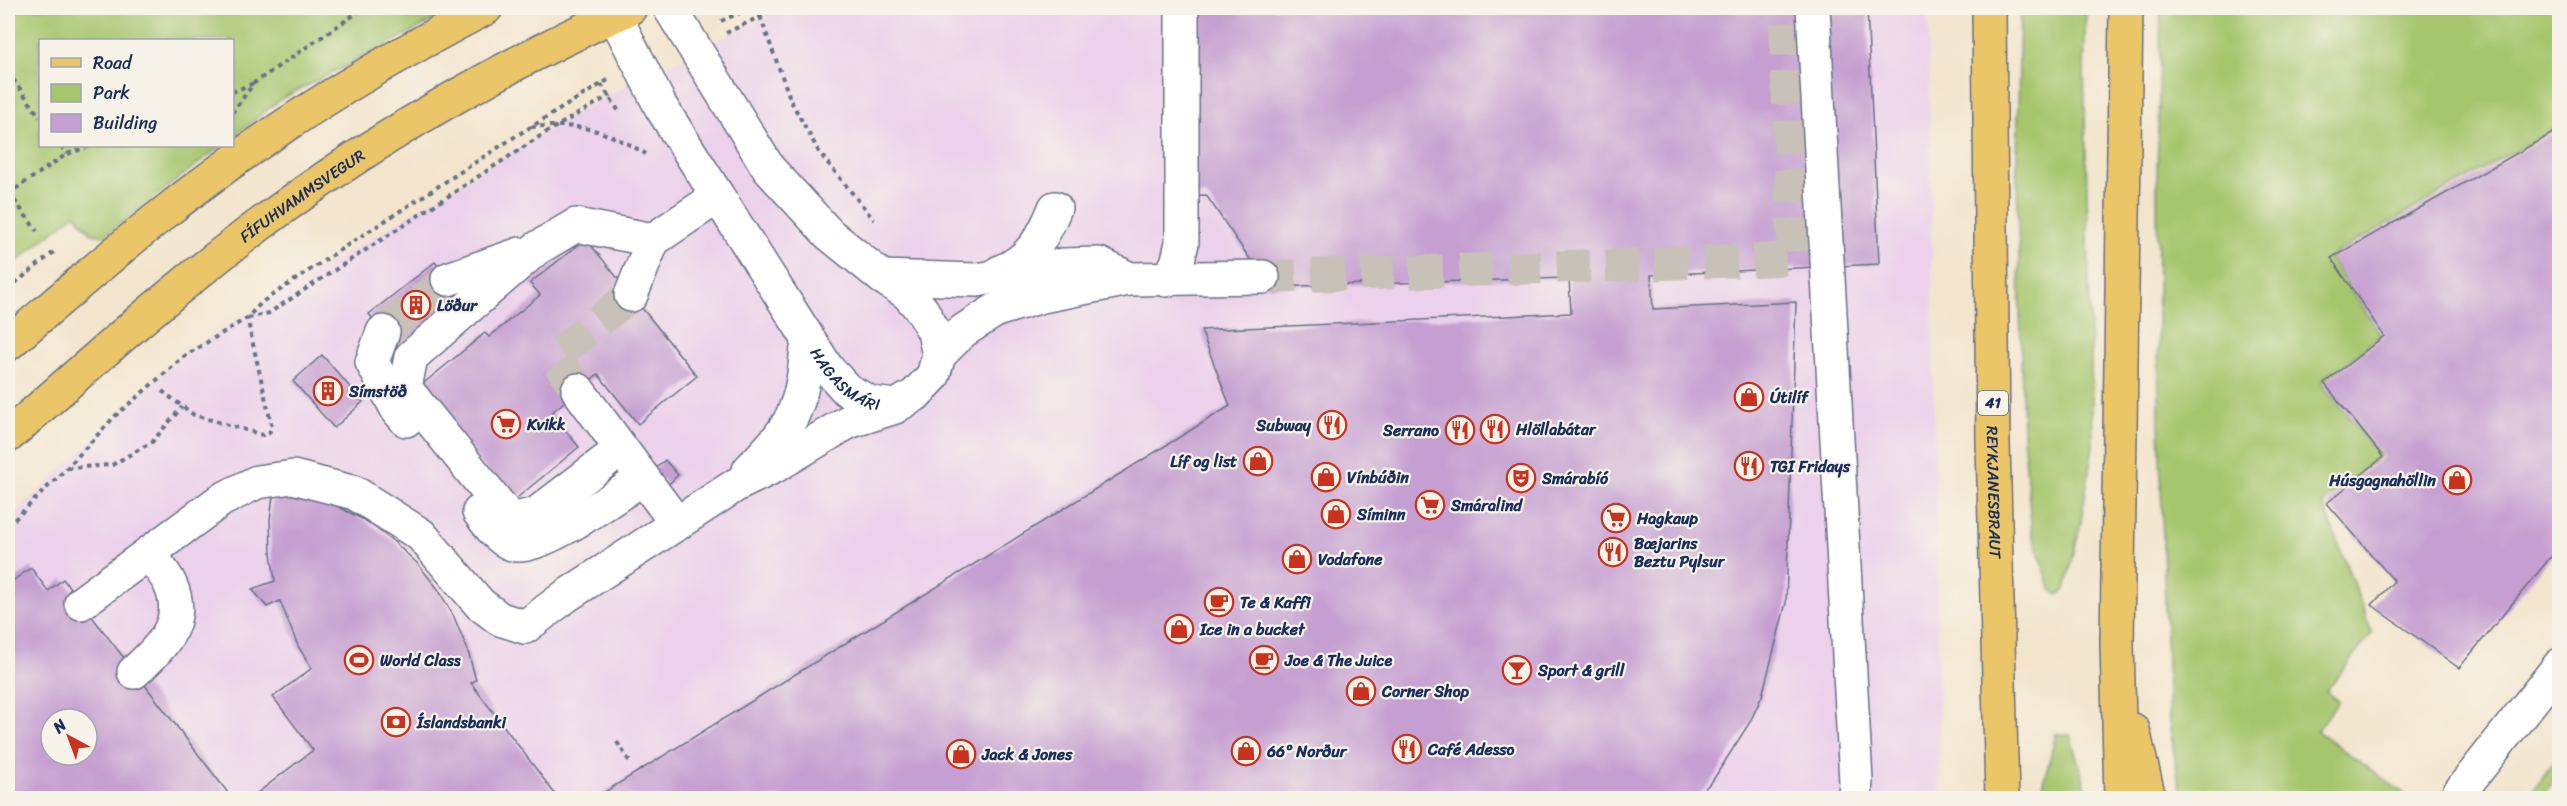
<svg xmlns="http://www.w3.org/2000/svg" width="2567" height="806" font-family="Sriracha,sans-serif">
<rect width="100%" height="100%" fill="#f7f3e8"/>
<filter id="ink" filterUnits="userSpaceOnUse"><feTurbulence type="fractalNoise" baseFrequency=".0167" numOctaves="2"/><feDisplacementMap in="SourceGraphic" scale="12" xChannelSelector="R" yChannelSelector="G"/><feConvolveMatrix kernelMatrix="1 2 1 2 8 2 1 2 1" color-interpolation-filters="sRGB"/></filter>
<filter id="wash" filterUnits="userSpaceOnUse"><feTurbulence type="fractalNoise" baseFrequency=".008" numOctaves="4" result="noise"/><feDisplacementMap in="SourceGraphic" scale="24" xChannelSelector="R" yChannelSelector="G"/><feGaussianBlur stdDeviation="1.35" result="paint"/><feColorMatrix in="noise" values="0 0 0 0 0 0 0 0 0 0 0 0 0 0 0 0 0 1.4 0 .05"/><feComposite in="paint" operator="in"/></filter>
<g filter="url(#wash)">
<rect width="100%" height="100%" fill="#f3e5cd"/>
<path fill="#ebd1eb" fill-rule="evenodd" d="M782,8h1146l12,790h-1932v-278l176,-167 401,-246zM51,719h36v36h-36z"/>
<g fill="#a6c66d" stroke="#607a66" stroke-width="1.5">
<polygon points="8,8 454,8 452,11 281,99 233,137 232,40 40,40 40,146 221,146 104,236 92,234 75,214 8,269"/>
<polygon points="2020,8 2086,8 2084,66 2093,446 2080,527 2065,590 2058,595 2051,589 2032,533 2023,435 2017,171"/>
<polygon points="2161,8 2559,8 2559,126 2329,257 2381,335 2321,383 2380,456 2323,503 2372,633 2326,691 2339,701 2317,731 2410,798 2183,798 2180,789 2169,722 2159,423 2157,178"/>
<polygon points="2056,734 2070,735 2089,798 2040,798"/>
<polygon points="2559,755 2559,773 2541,798 2527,798"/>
</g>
<g id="blocks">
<g fill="#c59fd1" fill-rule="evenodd">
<polygon points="1169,8 1867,8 1879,264 1651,275 1653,309 1796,302 1786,603 1762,696 1750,722 1713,780 1696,798 595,798 1230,406 1201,330 1571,313 1569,278 1269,287 1206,195 1168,197"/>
<polygon points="2560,129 2560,546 2459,668 2372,605 2394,581 2327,503 2383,457 2324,383 2384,336 2331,258"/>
<polygon points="586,239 697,376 638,424 598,374 551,413 579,447 512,502 419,387 485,333 489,337 540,295 530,283"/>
<polygon points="435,262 462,296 397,349 369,314"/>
<polygon points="322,355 363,402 334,428 293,381"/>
<polygon points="665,460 678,475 668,485 654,470"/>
<polygon points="274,487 306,495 337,506 366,521 393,541 417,563 438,589 454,617 467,648 476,680 471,683 558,798 251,798 313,750 273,697 312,668 298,646 280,601 267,607 252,589 275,581 271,553 270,520"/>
<path d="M31,568l17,23 15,-12 169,219h-224v-214zM51,719h36v36h-36z"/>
</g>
</g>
</g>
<g filter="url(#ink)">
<use href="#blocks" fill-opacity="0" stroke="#676f85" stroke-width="1.5"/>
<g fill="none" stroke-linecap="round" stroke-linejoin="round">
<g stroke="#c8c1b7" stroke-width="33" stroke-dasharray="33 16" stroke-linecap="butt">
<polyline points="1263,277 1794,259 1785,8"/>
<polyline points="383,332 448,279"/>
<polyline points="578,390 554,357 631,295"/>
</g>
<g stroke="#676f85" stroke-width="36">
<g id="minor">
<path id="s1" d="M611,8l50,99 166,261 20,22 24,13 25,3 19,-11 18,-19 6,-21 -5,-23 -12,-22 -15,-17 -25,-16 -53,-43 -60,-65 -99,-161"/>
<polyline points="1813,8 1856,781 1855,798"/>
<path d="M1000,272c30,-11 44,-36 55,-64"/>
<polyline points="882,277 977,280 1063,265 1099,264 1128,278"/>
<polyline points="448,279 520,254"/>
<polyline points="1166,280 1177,264 1182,243 1182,8"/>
<polyline points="631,295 653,240 717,197"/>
<polyline points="383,332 372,362 397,409 406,420"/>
<polyline points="939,355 963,331 996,310 1042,296 1129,279 1263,277"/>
<polyline points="578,390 677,524"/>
<polyline points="621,449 536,514 511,520 405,388 411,357 536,249 576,225 653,240"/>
<path d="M749,470c16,-17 35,-35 44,-56 11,-23 12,-50 15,-75"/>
<path d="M479,512c8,11 20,28 33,32 25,10 108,-51 131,-66"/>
<polyline points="81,603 221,500 257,482 293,477 355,493 421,535 480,604 500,619 525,627 566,596 736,485 775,466 848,422 895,407"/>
<path d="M134,672c26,-23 54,-50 36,-88 -5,-11 -14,-21 -21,-31"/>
<polyline points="2459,793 2560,665"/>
</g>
</g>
<g stroke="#676f85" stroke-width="36">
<g id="major">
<path d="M8,344c48,-41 96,-83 146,-123 102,-82 216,-153 332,-213"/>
<path id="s2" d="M8,436c87,-77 174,-155 269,-224 111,-81 229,-148 353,-204"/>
</g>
</g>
<g stroke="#676f85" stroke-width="36">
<g id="highway">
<path id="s3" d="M1989,8l4,435 9,355"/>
<polyline points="2133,730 2149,798"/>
<polyline points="2121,798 2117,643 2126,8"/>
</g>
</g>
<g stroke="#676f85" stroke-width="4" stroke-dasharray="4.5 4.5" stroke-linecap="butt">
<polyline points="757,8 791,101 819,152 874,220"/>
<polyline points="721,21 751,8"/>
<polyline points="726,33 778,8"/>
<polyline points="8,72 40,117"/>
<polyline points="601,84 620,113"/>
<polyline points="232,92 254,83"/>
<polyline points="232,113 254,83 364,8"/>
<path d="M531,127c49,-4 73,2 115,27"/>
<polyline points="61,146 67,154"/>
<polyline points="9,193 37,231"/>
<polyline points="8,194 67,154 90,146"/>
<polyline points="8,289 54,252"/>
<polyline points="248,318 269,313 545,133 614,93"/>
<polyline points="162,391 194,415 263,435 269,433 272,427 247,318"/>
<polyline points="67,468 112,465 152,442 182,407"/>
<polyline points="8,526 67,468 115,416 186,355 247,318 262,302 346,246 516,136 608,80"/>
<polyline points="617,742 630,762"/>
<polyline points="2554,798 2560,791"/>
</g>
<use href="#minor" stroke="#fff" stroke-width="33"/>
<use href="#major" stroke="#ebc669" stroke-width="33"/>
<use href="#highway" stroke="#ebc669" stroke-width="33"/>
</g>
</g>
<defs>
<g id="building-ring" transform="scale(1.5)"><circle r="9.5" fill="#f7f3e8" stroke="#c8321e" stroke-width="1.5"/><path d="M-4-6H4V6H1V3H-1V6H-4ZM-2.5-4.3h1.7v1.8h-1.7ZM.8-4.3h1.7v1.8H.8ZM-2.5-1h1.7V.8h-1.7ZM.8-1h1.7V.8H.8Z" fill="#c8321e"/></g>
<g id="shop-ring" transform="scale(1.5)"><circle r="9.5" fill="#f7f3e8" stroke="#c8321e" stroke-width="1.5"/><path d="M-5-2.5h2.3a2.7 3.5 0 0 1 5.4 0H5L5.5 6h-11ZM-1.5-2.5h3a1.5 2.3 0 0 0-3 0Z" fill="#c8321e"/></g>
<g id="supermarket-ring" transform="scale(1.5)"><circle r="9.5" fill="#f7f3e8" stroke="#c8321e" stroke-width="1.5"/><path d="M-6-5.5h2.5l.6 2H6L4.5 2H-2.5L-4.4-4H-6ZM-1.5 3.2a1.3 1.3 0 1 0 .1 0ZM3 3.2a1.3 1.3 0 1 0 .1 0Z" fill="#c8321e"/></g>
<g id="restaurant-ring" transform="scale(1.5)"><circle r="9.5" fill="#f7f3e8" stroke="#c8321e" stroke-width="1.5"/><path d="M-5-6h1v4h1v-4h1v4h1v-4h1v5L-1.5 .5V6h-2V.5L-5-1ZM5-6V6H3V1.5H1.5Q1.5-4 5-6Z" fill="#c8321e"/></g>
<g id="theatre-ring" transform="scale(1.5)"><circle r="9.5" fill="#f7f3e8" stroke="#c8321e" stroke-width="1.5"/><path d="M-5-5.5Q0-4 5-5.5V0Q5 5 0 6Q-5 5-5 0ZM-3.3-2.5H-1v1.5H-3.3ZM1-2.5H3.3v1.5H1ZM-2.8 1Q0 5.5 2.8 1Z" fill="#c8321e"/></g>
<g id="cafe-ring" transform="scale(1.5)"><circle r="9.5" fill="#f7f3e8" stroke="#c8321e" stroke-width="1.5"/><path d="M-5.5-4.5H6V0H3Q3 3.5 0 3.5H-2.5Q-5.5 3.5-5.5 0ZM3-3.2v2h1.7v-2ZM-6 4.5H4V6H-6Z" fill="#c8321e"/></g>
<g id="stadium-ring" transform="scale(1.5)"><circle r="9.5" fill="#f7f3e8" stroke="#c8321e" stroke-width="1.5"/><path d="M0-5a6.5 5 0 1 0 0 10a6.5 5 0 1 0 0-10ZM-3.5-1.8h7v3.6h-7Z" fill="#c8321e"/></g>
<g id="bar-ring" transform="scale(1.5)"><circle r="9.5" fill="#f7f3e8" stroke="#c8321e" stroke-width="1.5"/><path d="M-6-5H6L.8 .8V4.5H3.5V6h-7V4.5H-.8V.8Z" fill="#c8321e"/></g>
<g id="bank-ring" transform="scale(1.5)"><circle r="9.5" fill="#f7f3e8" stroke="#c8321e" stroke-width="1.5"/><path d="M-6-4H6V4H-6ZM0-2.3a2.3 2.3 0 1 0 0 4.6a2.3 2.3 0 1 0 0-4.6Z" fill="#c8321e"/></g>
</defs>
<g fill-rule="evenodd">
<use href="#building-ring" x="416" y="305"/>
<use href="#building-ring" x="328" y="391"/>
<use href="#shop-ring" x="1749" y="397"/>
<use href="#supermarket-ring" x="506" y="424"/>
<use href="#restaurant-ring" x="1332" y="425"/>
<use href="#restaurant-ring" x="1495" y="429"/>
<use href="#restaurant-ring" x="1460" y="430"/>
<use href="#shop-ring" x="1258" y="461"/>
<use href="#restaurant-ring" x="1749" y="466"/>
<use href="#shop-ring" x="1326" y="477"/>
<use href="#theatre-ring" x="1521" y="478"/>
<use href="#shop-ring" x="2457" y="480"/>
<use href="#supermarket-ring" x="1430" y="505"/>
<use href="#shop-ring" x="1336" y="514"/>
<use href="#supermarket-ring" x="1616" y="518"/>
<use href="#restaurant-ring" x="1613" y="552"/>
<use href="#shop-ring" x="1297" y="559"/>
<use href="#cafe-ring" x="1219" y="602"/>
<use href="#shop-ring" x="1179" y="629"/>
<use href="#stadium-ring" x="359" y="660"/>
<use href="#cafe-ring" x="1264" y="660"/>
<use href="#bar-ring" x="1517" y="670"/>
<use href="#shop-ring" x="1361" y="691"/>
<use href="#bank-ring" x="396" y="722"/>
<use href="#restaurant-ring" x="1407" y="749"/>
<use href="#shop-ring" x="1246" y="751"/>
<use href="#shop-ring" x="961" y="754"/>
</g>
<g text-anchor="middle" stroke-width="4.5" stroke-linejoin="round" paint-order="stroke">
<rect fill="#f7f3e8" stroke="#5d6a87" stroke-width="1.5" x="1978" y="391" width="30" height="24" rx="4.5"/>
<g font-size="15" font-weight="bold" fill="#1b2f5e">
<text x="1993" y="408">41</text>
</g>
<g font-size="16" fill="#1b2f5e" stroke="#f7f3e8">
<text dy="6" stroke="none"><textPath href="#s2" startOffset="380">FÍFUHVAMMSVEGUR</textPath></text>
<text dy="6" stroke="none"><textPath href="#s1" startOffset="442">HAGASMÁRI</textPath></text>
<text dy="6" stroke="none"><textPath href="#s3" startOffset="484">REYKJANESBRAUT</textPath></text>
</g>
<g font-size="16" font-weight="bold" fill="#1b2f5e" stroke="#f7f3e8" text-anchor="start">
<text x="437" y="311">Löður</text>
<text x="349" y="397">Símstöð</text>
<text x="1770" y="403">Útilíf</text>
<text x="527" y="430">Kvikk</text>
<text x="1311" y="431" text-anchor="end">Subway</text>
<text x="1516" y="435">Hlöllabátar</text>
<text x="1439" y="436" text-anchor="end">Serrano</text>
<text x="1237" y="467" text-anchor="end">Líf og list</text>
<text x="1770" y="472">TGI Fridays</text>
<text x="1347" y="483">Vínbúðin</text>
<text x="1542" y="484">Smárabíó</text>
<text x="2436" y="486" text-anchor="end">Húsgagnahöllin</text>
<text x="1451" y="511">Smáralind</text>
<text x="1357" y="520">Síminn</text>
<text x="1637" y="524">Hagkaup</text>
<text x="1634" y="549">Bæjarins<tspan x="1634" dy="18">Beztu Pylsur</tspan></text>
<text x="1318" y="565">Vodafone</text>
<text x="1240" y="608">Te &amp; Kaffi</text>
<text x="1200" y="635">Ice in a bucket</text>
<text x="380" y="666">World Class</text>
<text x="1285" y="666">Joe &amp; The Juice</text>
<text x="1538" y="676">Sport &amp; grill</text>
<text x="1382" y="697">Corner Shop</text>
<text x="417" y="728">Íslandsbanki</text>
<text x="1428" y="755">Café Adesso</text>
<text x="1267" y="757">66° Norður</text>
<text x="982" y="760">Jack &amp; Jones</text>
</g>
</g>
<rect width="2567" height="806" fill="none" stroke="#f7f3e8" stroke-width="30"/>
<rect x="39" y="39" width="195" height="108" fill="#f7f3e8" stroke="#9fa5b1" stroke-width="1.5"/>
<rect x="51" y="58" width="30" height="9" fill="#ebc669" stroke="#9fa5b1" stroke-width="1.5"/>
<text x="93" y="69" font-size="18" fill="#1b2f5e">Road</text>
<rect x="51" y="84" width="30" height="18" fill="#a6c66d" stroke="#9fa5b1" stroke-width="1.5"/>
<text x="93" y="99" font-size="18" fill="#1b2f5e">Park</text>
<rect x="51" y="114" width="30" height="18" fill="#c59fd1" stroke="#9fa5b1" stroke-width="1.5"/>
<text x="93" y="129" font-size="18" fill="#1b2f5e">Building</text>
<g transform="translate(69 737) rotate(319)"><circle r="28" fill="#f7f3e8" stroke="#9fa5b1" stroke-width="1.5"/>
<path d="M0-4.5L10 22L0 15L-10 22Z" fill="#c8321e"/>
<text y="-9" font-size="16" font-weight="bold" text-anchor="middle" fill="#1b2f5e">N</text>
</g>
</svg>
